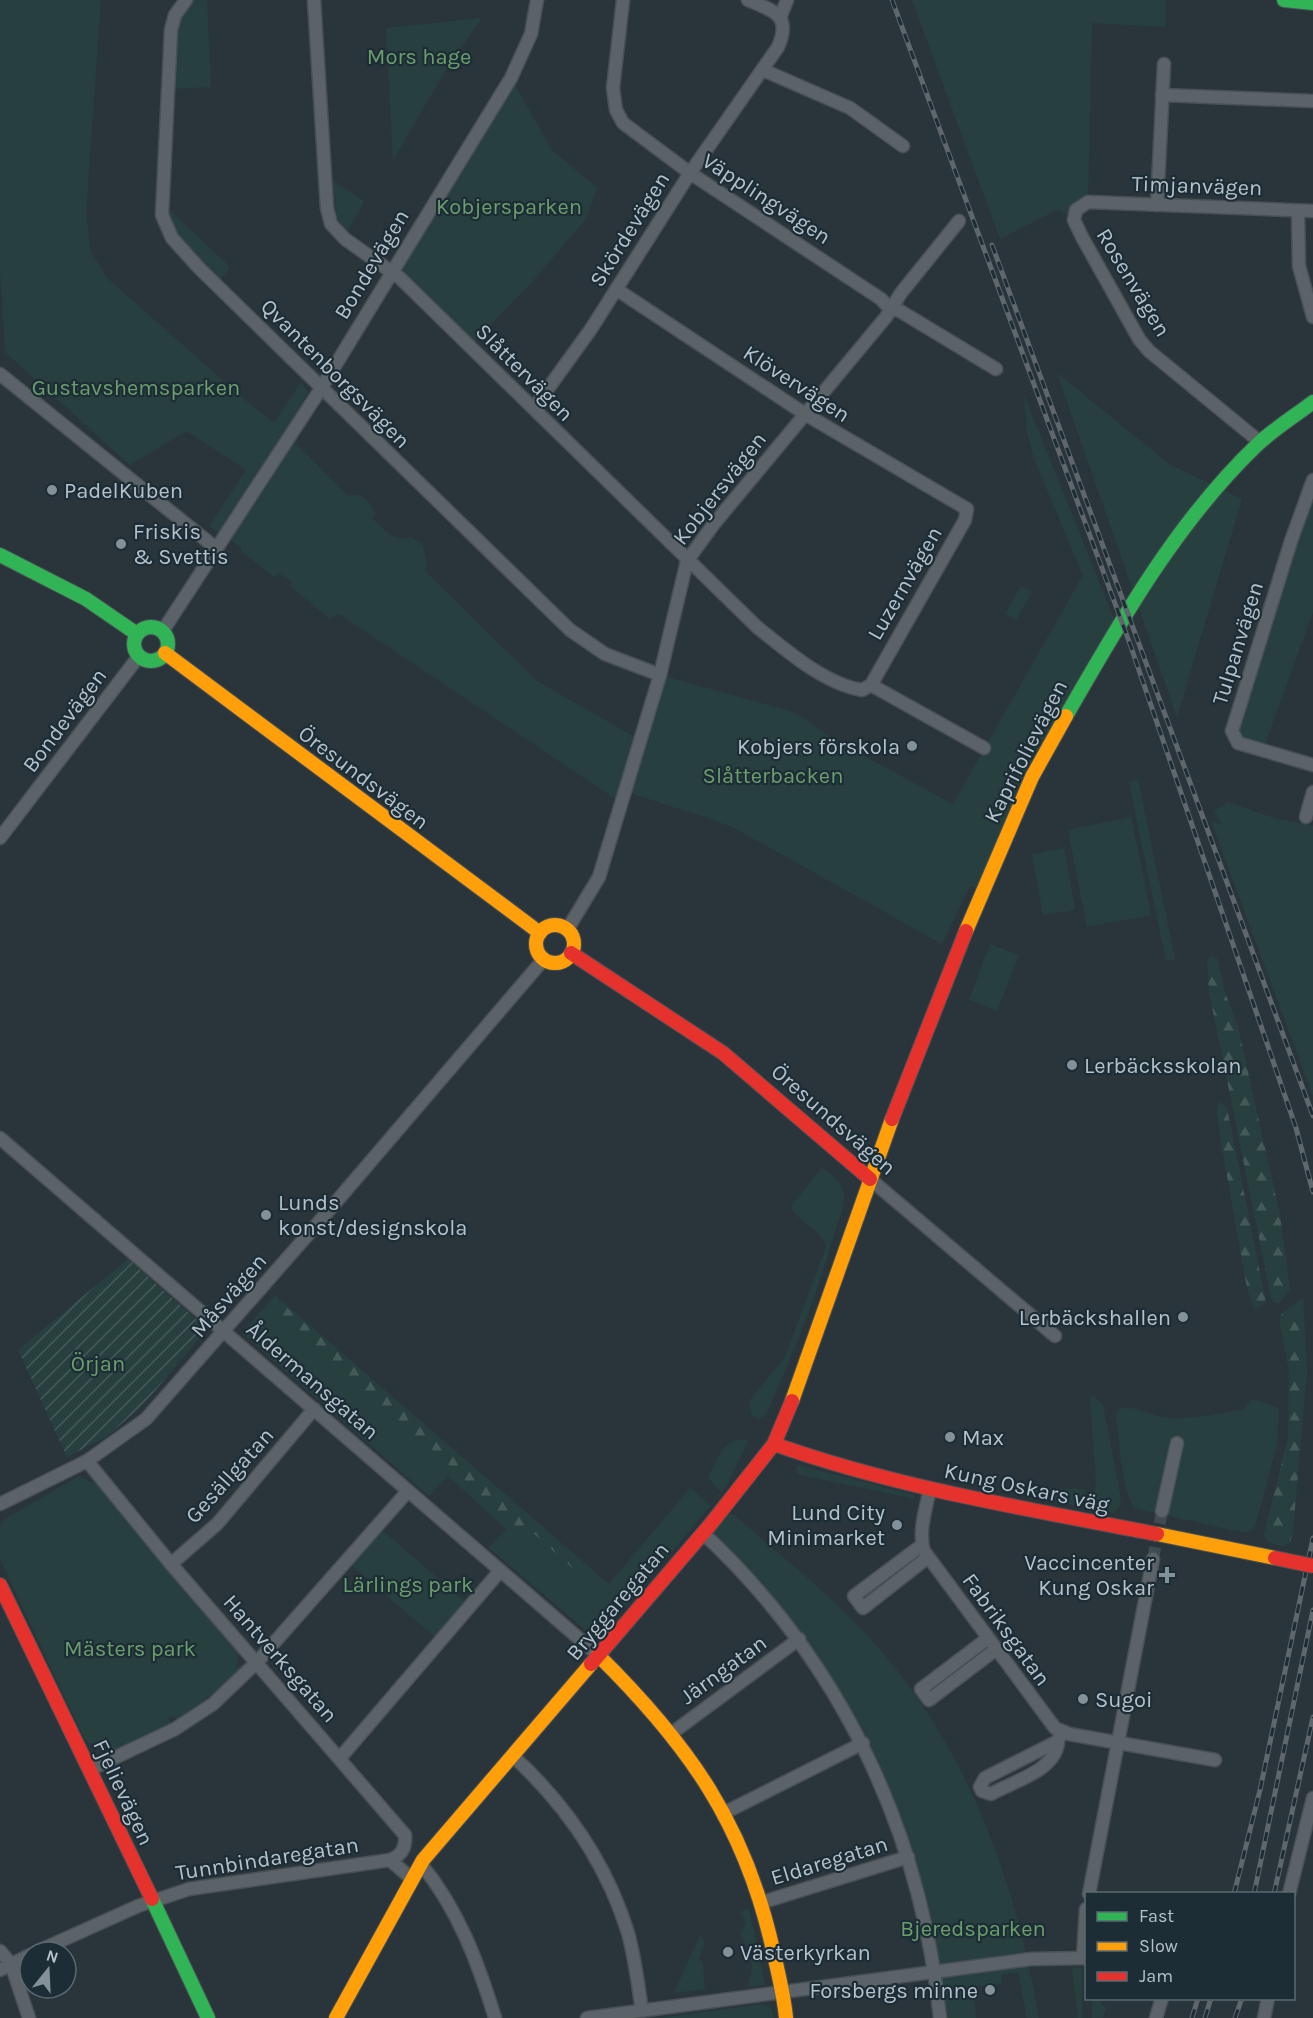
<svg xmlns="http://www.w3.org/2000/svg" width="1313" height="2018" font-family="Karla,sans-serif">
<defs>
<pattern id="forest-firs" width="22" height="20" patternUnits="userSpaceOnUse" patternTransform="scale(1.5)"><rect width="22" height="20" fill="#27403f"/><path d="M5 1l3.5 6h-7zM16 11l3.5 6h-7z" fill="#445a59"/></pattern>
<pattern id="garden-furrows" width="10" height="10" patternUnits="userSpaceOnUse" patternTransform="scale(1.5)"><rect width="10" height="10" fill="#27403f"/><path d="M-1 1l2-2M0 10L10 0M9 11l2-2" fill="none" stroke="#445a59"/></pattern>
</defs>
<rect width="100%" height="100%" fill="#2a353b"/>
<g fill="#27403f">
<path d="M0,0h101l-15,213 5,39 16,26 145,128 22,17 27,-41 7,11 -23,40 63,62c16,-2 20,4 27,18l-2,6c12,12 21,23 38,18l11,7 5,19 -2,8 112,110 103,59 20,-65 134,37 46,31 113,61 130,-229 -49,-116 -7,-26 -3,-38 94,234 -137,261 -11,-4 -28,58 -208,-116c-35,-15 -72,-23 -107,-37l-4,13 -284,-190 -9,5 -40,-33 2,-4 -12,-8 -6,3 -33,-26 1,-3 -33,-22 37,-56 -59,-39 -57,34 -125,-113 -5,-85z"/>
<polygon points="186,0 207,0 211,87 168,89 171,30"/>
<polygon points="912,0 1166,0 1165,27 1092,23 1088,202 1074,220 1059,209 1000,239"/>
<polygon points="482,18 448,66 393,160 386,28"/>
<polygon points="511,78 552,150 597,188 586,219 532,282 470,346 392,271"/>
<polygon points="333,180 364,202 348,230 337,219"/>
<polygon points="162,203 228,265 229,269 216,284 178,246"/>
<polygon points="1057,373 1169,464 1242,499 1177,717"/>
<polygon points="1313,480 1313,612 1262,752 1234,739"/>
<polygon points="1021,586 1032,592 1016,620 1005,614"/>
<polygon points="1138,780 1175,959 1166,961 1129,782"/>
<polygon points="1228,802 1274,818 1313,826 1313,1096 1211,821 1222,825 1214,811"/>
<polygon points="1131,817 1151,915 1087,927 1068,830"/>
<polygon points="1064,848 1075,910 1043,915 1032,854"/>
<polygon points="990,944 1019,955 997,1011 969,1000"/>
<path d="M822,1168c10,7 21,14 22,28 0,14 -8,31 -12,45 -17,59 -40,116 -66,173l-8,6 -7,-6 -2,-13 36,-44 41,-110c-3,-18 -29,-24 -35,-41z"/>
<path d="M275,1295l334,289 81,-96 20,17 11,-13 -13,-14c9,-17 16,-44 40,-37l-21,45 -123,146 -15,1 -100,-85 17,-19 -58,-53 -19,20 -187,-163z"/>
<polygon points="1093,1395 1103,1405 1120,1494 1121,1503 1114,1513 1092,1509 1096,1482 1090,1398"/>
<path d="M1252,1399l27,9 -2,37 -22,82 -7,5 -12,-1 -102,-23c-14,-27 -14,-62 -18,-92l3,-7c17,-5 32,8 49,9 25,2 51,-5 75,-8z"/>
<polygon points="797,1465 915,1495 914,1499 797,1474"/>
<polygon points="79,1476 92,1483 97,1480 245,1657 238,1655 236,1668 241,1665 247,1667 178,1720 173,1716 168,1719 171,1724 105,1757 104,1751 85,1740 0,1559 0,1525 5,1519"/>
<polygon points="1009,1487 1080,1489 1086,1490 1084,1507 1005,1491"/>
<path d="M722,1511l12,4c46,40 94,78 135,122 97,107 146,241 170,381h-12l-9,-46 -16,2v9l-29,4 3,31h-36l-25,-139 -82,-191 -130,-155z"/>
<polygon points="382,1530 465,1602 435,1637 351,1565"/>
<path d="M749,1908l16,77 -18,2c8,-22 6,-31 -7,-52l6,-12 -6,-11z"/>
<polygon points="700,1935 705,1942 699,1958 703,1964 705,1989 674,1993"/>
<polygon points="1072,1967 1082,1968 1082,2018 1078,2018"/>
<polygon points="1092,1999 1097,1999 1106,2008 1103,2018 1092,2018"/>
<polygon points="762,2004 771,2008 774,2018 660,2018"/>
</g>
<g fill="url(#forest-firs)">
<polygon points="1211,956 1217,958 1225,992 1238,1027 1280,1215 1290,1290 1278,1304 1272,1301 1209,992 1207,959"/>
<polygon points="1219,1102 1227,1108 1266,1303 1254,1309 1247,1288 1221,1142 1217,1111"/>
<polygon points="1303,1298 1307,1369 1293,1532 1290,1543 1282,1546 1268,1542 1264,1535 1288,1437 1289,1371 1279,1319 1283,1312"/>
<polygon points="275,1300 279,1301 604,1583 600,1585 579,1574 531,1531 511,1524 432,1449 403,1434 368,1396 331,1371 297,1328 276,1321 266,1312"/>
</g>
<polygon fill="url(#garden-furrows)" points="128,1259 207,1329 143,1405 106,1437 67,1457 18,1350"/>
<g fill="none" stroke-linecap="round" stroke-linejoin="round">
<polyline stroke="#3f4a51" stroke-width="12" stroke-dasharray="12 6" stroke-linecap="butt" points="1153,1559 1162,1511"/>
<g stroke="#495055" stroke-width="15">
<g id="street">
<polyline points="186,0 175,15 171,30 162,215 172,238 199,268 570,630 605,654 660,675"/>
<path d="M314,0l13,208 4,16 14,15 55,39 357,349c29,23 67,57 105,63l9,-5 94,-165 2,-11 -162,-95 -189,-125"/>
<polyline points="623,0 613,88 616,110 623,123 690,173 881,299 890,309 900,311 996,369"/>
<polyline points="780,18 787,0"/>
<polyline points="763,70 850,108 903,146"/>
<polyline points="1162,95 1313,101"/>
<polyline points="1157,205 1164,64"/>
<polyline points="1298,211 1299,266 1313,317"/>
<polyline points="0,374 217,549"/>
<path d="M534,408l57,-79 99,-156 88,-126c14,-32 -4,-36 -30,-47"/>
<polyline points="1260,442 1149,351 1139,339 1082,237 1074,220 1076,210 1088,202 1313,211"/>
<polyline points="1313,480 1291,541 1232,731 1238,743 1313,765"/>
<polyline points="162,632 322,387 511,78 531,34 537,0"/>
<polyline points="871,685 984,748"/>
<polyline points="1306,817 1313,792"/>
<polyline points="0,838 139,656"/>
<polyline points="567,930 599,877 660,675 687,561 713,525 886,317 901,293 959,221"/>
<polyline points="0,1138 598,1655"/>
<polyline points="870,1179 1055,1336"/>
<path d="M930,1489c-4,19 -12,43 -6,62l131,177 14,6 146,26"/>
<polyline points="0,1504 87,1461 146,1419 312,1230 544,959"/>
<polyline points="1162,1511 1177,1443"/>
<path d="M703,1533c138,129 218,298 237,485"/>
<polyline points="922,1545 854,1596 863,1608 928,1557"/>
<polyline points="171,1564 217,1524 314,1409"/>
<polyline points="987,1639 921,1689 929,1700 995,1650"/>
<polyline points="672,1733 799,1639"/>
<path d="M1058,1741c-1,29 -44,40 -67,53l-9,-3 -2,-4 5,-9 73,-37 3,-8"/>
<path d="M514,1757c52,48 93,108 114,176 7,25 10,52 14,77"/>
<polyline points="340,1758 500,1571"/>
<polyline points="91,1769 175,1729 213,1704 258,1661 408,1491"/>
<polyline points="726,1812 863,1743"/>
<polyline points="390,1860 412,1879"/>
<path d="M421,1864c37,45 57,98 74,154"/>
<polyline points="1089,1894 1153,1559"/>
<polyline points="1289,1894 1313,1798"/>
<polyline points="763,1902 908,1857"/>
<polyline points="0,1951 11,1964 29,2018"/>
<path d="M36,1952l102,-46 51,-17 201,-29c12,-5 16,-12 15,-25l-234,-271 -84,-103"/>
<polyline points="1083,1957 1086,1909"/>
<polyline points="0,1970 30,1955"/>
<polyline points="587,2018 1031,1959 1086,1958"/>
<polyline points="1156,2018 1162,1998"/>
<polyline points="1264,2018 1268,1998"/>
</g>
</g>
<g stroke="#495055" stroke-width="16">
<g id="fast">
<polyline points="1284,0 1313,3"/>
<polyline points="0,555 86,599 137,634"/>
<circle cx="151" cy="644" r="17"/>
<path d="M1066,716c55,-96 112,-196 192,-272 17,-16 37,-28 55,-42"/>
<polyline points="152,1899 208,2018"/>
</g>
</g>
<g stroke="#495055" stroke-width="16">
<g id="slow">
<polyline points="165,653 540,933"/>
<circle cx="555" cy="944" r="19"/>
<polyline points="966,931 1032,777 1066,716"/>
<polyline points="792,1401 892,1119"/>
<polyline points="1157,1534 1275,1558"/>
<path d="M598,1655c91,90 147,169 175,295 5,23 11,45 13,68"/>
<polyline points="336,2018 423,1860 591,1664"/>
</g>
</g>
<g stroke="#495055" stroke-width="16">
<g id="jam">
<polyline points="571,953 723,1053 870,1179"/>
<polyline points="892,1119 966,931"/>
<path d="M774,1444c124,44 254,65 383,90"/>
<polyline points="0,1585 152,1899"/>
<polyline points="591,1664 710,1525 774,1444 792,1401"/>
</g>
</g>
<use href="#street" stroke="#5b6368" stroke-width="12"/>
<use href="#fast" stroke="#30b455" stroke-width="14"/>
<use href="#slow" stroke="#ff9f0a" stroke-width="14"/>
<use href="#jam" stroke="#e5322d" stroke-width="14"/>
<g stroke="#5f676c" stroke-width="5">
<g id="rail">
<polyline points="892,0 1130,644 1296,1128 1313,1192"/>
<polyline points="992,245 1313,1116"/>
<polyline points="1234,1894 1260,1790 1313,1538"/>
<polyline points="1254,1894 1313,1610"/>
<polyline points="1274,1894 1313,1717"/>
<polyline points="1192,2018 1198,1998"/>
<polyline points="1205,2018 1211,1998"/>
<polyline points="1235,2018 1242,1998"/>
</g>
</g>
<use href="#rail" stroke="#1d2d36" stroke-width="3" stroke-dasharray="9" stroke-linecap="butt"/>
<g stroke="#495055" stroke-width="16" stroke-linecap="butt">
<polyline id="jam-bridge" points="1275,1558 1313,1566"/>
</g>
<use href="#jam-bridge" stroke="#e5322d" stroke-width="14"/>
</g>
<g fill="#849199" stroke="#1d2d36" stroke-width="2">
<circle cx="52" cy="490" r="6"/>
<circle cx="121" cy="544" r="6"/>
<circle cx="912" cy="746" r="6"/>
<circle cx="1072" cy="1065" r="6"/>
<circle cx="266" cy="1215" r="6"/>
<circle cx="1183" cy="1317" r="6"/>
<circle cx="950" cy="1437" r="6"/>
<circle cx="897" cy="1525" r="6"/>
<path d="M1164 1566h6v6h6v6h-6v6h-6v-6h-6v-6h6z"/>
<circle cx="1083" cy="1699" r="6"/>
<circle cx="728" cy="1952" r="6"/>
<circle cx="990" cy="1990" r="6"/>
</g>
<g text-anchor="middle" stroke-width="4.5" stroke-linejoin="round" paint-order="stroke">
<g font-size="22" fill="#6b9e6c" stroke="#1d2d36">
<text x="419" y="64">Mors hage</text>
<text x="509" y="214">Kobjersparken</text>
<text x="136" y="395">Gustavshemsparken</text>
<text x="773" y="783">Slåtterbacken</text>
<text x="98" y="1371">Örjan</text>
<text x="408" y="1592">Lärlings park</text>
<text x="130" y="1656">Mästers park</text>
<text x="973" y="1936">Bjeredsparken</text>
</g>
<g font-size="22" fill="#b5c2cb" stroke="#1d2d36">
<text transform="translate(1197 185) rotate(2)" y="8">Timjanvägen</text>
<text transform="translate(767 198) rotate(33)" y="8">Väpplingvägen</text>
<text transform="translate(629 229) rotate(-58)" y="8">Skördevägen</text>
<text transform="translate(371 264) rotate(-59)" y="8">Bondevägen</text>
<text transform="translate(1134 282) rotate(59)" y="8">Rosenvägen</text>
<text transform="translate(525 372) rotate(45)" y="8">Slåttervägen</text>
<text transform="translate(336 373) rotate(45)" y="8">Qvantenborgsvägen</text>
<text transform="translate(797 383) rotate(33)" y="8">Klövervägen</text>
<text transform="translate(719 488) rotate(-52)" y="8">Kobjersvägen</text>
<text transform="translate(904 583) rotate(-60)" y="8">Luzernvägen</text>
<text transform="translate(1237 643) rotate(-73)" y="8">Tulpanvägen</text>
<text transform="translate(64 720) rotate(-53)" y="8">Bondevägen</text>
<text transform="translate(1025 751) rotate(-63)" y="8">Kaprifolievägen</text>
<text transform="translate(364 777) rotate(37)" y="8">Öresundsvägen</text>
<text transform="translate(834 1119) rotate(41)" y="8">Öresundsvägen</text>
<text transform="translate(228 1295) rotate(-49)" y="8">Måsvägen</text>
<text transform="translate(313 1380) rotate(41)" y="8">Åldermansgatan</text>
<text transform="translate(229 1475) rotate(-48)" y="8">Gesällgatan</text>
<text transform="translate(1027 1487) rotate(12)" y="8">Kung Oskars väg</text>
<text transform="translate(617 1601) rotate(-50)" y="8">Bryggaregatan</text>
<text transform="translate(1007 1629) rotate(54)" y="8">Fabriksgatan</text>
<text transform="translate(281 1658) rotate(49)" y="8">Hantverksgatan</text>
<text transform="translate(723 1669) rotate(-36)" y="8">Järngatan</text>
<text transform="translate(124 1792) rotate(65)" y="8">Fjelievägen</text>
<text transform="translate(267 1858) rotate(-9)" y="8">Tunnbindaregatan</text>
<text transform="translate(829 1860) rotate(-17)" y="8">Eldaregatan</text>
</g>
<g font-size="22" fill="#b5c2cb" stroke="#1d2d36" text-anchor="start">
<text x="64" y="498">PadelKuben</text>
<text x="133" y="539">Friskis<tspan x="133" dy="25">&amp; Svettis</tspan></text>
<text x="900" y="754" text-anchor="end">Kobjers förskola</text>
<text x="1084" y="1073">Lerbäcksskolan</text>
<text x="278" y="1210">Lunds<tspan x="278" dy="25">konst/designskola</tspan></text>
<text x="1171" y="1325" text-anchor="end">Lerbäckshallen</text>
<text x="962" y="1445">Max</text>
<text x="885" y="1520" text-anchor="end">Lund City<tspan x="885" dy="25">Minimarket</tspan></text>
<text x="1154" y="1570" text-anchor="end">Vaccincenter<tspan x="1154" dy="25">Kung Oskar</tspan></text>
<text x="1095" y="1707">Sugoi</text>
<text x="740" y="1960">Västerkyrkan</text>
<text x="978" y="1998" text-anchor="end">Forsbergs minne</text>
</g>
</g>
<rect x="1085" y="1892" width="210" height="108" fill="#1d2d36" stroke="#5a6972" stroke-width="1.5"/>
<rect x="1097" y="1912" width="30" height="9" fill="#30b455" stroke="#5a6972" stroke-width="1.5"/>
<text x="1139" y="1922" font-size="18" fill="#b5c2cb">Fast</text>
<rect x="1097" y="1942" width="30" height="9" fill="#ff9f0a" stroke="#5a6972" stroke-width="1.5"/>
<text x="1139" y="1952" font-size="18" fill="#b5c2cb">Slow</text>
<rect x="1097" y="1972" width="30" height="9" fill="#e5322d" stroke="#5a6972" stroke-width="1.5"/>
<text x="1139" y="1982" font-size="18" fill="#b5c2cb">Jam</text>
<g transform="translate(48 1970) rotate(18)"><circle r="28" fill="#1d2d36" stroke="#5a6972" stroke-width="1.5"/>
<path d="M0-4.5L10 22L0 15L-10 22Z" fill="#849199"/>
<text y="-9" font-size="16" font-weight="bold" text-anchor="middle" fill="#b5c2cb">N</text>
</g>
</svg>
